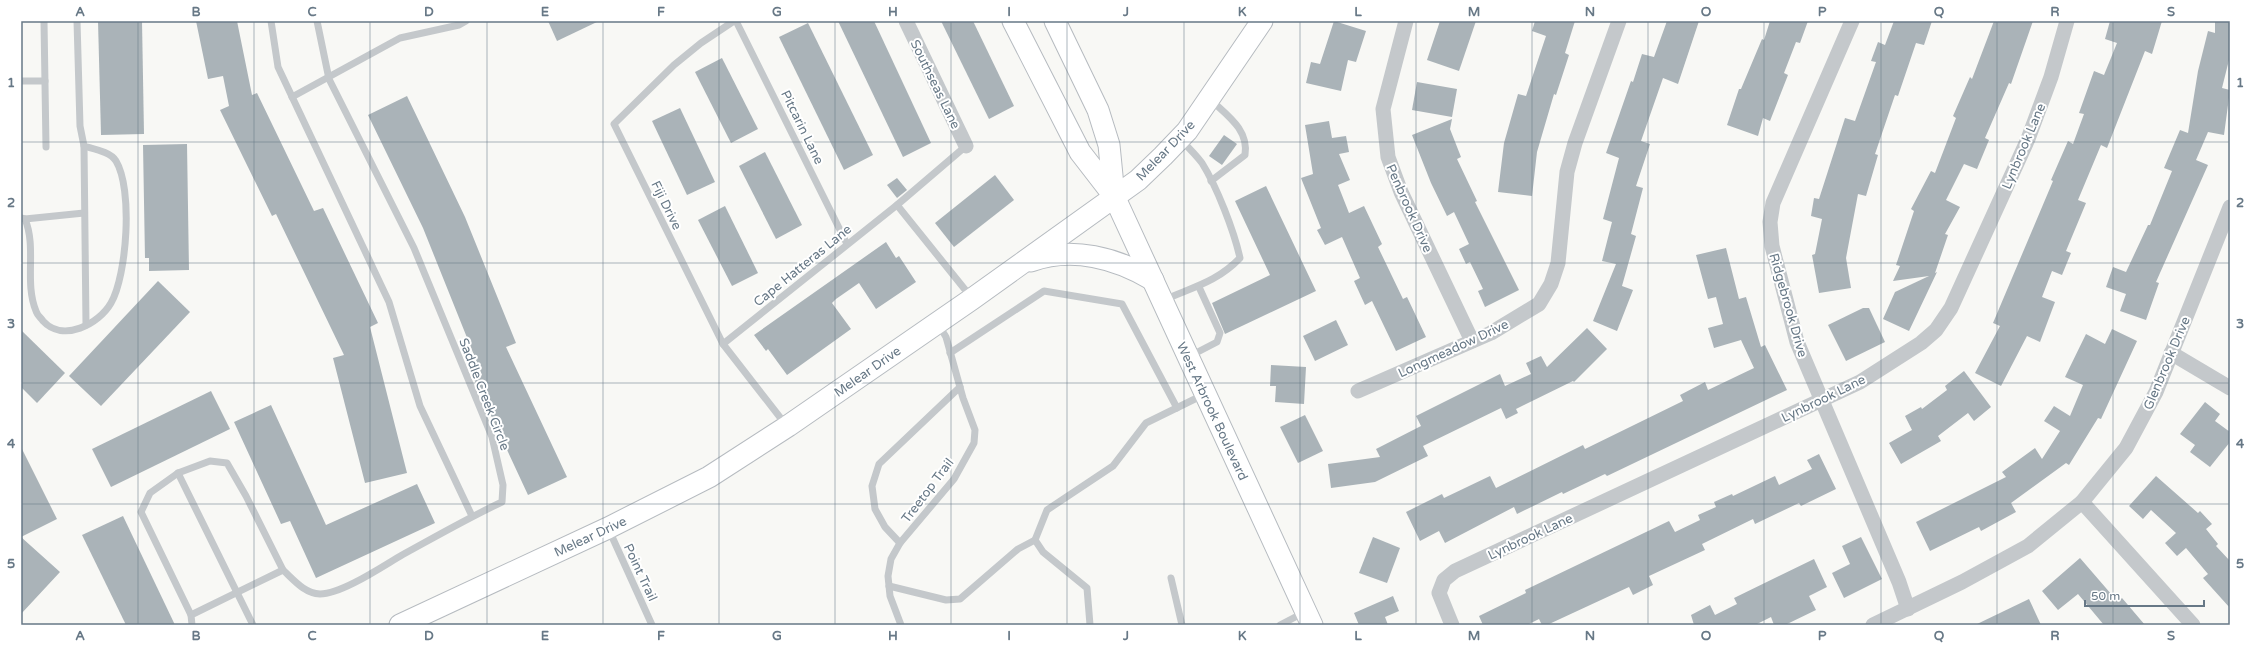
<svg xmlns="http://www.w3.org/2000/svg" width="2251" height="646" font-family="'Varela Round',sans-serif">
<rect width="100%" height="100%" fill="#f8f8f5"/>
<g fill="#aab3b8">
<polygon points="98,21 142,21 144,134 101,135"/>
<polygon points="196,21 237,21 252,95 257,93 314,211 323,208 378,323 370,327 407,473 365,483 333,358 344,355 276,214 272,216 220,110 229,106 223,76 208,79"/>
<polygon points="548,21 599,21 557,41"/>
<polygon points="838,21 874,21 931,143 903,157"/>
<polygon points="941,21 973,21 1014,106 989,119"/>
<polygon points="1334,21 1366,31 1356,62 1348,60 1341,91 1306,83 1311,62 1320,64"/>
<polygon points="1440,21 1476,21 1459,71 1427,60"/>
<polygon points="1535,21 1575,21 1565,53 1569,55 1556,95 1554,94 1537,152 1532,196 1498,192 1504,143 1518,94 1526,96 1546,36 1532,31"/>
<polygon points="1667,21 1699,21 1678,84 1663,78 1641,141 1650,144 1636,186 1643,188 1631,234 1636,236 1622,286 1633,290 1617,331 1593,321 1616,264 1602,261 1612,222 1603,219 1619,158 1606,153 1631,81 1633,82 1642,54 1654,57"/>
<polygon points="1770,21 1808,21 1800,43 1796,42 1784,73 1788,75 1770,121 1763,118 1758,136 1727,125 1739,89 1741,89 1762,39 1764,40"/>
<polygon points="1894,21 1932,21 1924,45 1916,43 1898,96 1895,95 1875,154 1878,155 1866,196 1858,194 1846,258 1851,288 1819,293 1812,255 1815,254 1822,219 1811,216 1814,198 1819,199 1845,118 1855,121 1876,62 1871,61 1878,42 1885,45"/>
<polygon points="1994,21 2033,21 2011,84 2009,83 1985,138 1989,140 1977,169 1964,164 1946,200 1960,207 1945,234 1948,235 1935,273 1937,272 1909,331 1883,319 1895,292 1929,276 1893,281 1900,266 1896,265 1914,211 1911,209 1931,171 1935,173 1956,118 1953,116 1970,77 1972,79"/>
<polygon points="2110,21 2162,21 2152,54 2145,51 2107,148 2101,145 2078,200 2086,203 2066,251 2071,253 2062,275 2052,271 2042,297 2055,302 2040,342 2027,336 2001,386 1975,373 2000,326 1993,323 2053,181 2051,180 2068,141 2073,144 2084,114 2079,113 2094,71 2104,75 2117,43 2105,39"/>
<polygon points="2215,21 2230,21 2230,56 2222,88 2230,90 2224,135 2208,132 2196,160 2208,165 2156,282 2159,283 2146,320 2120,311 2126,294 2106,287 2113,267 2126,272 2148,225 2150,225 2172,171 2164,168 2180,130 2188,133 2198,71 2208,31 2215,33"/>
<polygon points="808,23 873,155 844,170 779,37"/>
<polygon points="722,58 758,129 731,143 695,72"/>
<polygon points="1417,82 1457,89 1452,117 1412,110"/>
<polygon points="407,96 465,217 516,343 506,347 567,477 528,495 474,379 482,375 423,228 368,115"/>
<polygon points="680,108 715,182 687,195 652,121"/>
<polygon points="1452,119 1450,129 1461,157 1457,159 1477,201 1475,202 1519,290 1485,307 1478,291 1483,289 1470,262 1466,264 1459,249 1469,244 1454,212 1447,216 1431,183 1412,135"/>
<polygon points="1329,121 1332,138 1346,136 1349,152 1339,154 1350,180 1338,185 1349,213 1364,206 1382,244 1378,247 1403,299 1407,297 1426,337 1396,351 1372,301 1365,305 1354,281 1360,278 1342,237 1325,245 1317,230 1321,228 1301,178 1313,174 1305,125"/>
<polygon points="1224,135 1237,144 1222,165 1209,156"/>
<polygon points="187,144 189,270 149,271 149,258 145,258 143,145"/>
<polygon points="765,152 802,225 776,239 739,166"/>
<polygon points="995,175 1014,200 954,247 935,223"/>
<polygon points="897,178 907,190 897,198 887,185"/>
<polygon points="1266,186 1316,291 1225,334 1212,303 1270,275 1235,201"/>
<polygon points="725,206 758,273 732,286 698,220"/>
<polygon points="886,242 896,258 899,256 916,282 876,309 859,283 836,299 832,303 851,329 787,375 768,349 766,351 754,335"/>
<polygon points="1726,248 1739,299 1746,297 1761,347 1765,345 1787,390 1607,476 1605,474 1563,494 1562,492 1517,514 1514,507 1445,543 1439,531 1420,541 1406,512 1442,494 1444,498 1490,476 1496,488 1583,445 1585,449 1683,401 1680,395 1705,382 1708,390 1754,368 1741,340 1714,348 1708,328 1723,324 1716,297 1708,299 1696,255"/>
<polygon points="158,281 190,312 101,406 69,376"/>
<polygon points="1863,308 1869,308 1885,342 1846,361 1828,325"/>
<polygon points="1336,320 1348,345 1315,361 1303,336"/>
<polygon points="1587,328 1607,349 1574,382 1573,381 1516,409 1518,413 1506,419 1501,408 1423,446 1428,456 1375,482 1331,488 1328,464 1380,457 1376,449 1421,426 1416,416 1500,374 1505,386 1531,374 1526,363 1541,356 1547,367"/>
<polygon points="2112,329 2137,341 2101,419 2098,418 2069,465 2066,463 2011,503 2016,512 1981,531 1979,527 1930,551 1916,522 2006,477 2002,472 2035,448 2042,459 2060,431 2044,421 2054,406 2070,416 2083,385 2065,377 2086,334 2105,344"/>
<polygon points="21,330 65,373 37,403 21,387"/>
<polygon points="1271,365 1306,367 1304,404 1275,402 1276,386 1270,386"/>
<polygon points="1964,371 1991,407 1974,421 1968,413 1938,436 1941,441 1901,464 1889,443 1912,430 1905,416 1921,407 1922,409 1947,390 1945,386"/>
<polygon points="211,391 230,429 111,487 92,449"/>
<polygon points="2205,402 2220,414 2215,421 2230,432 2230,442 2210,467 2190,452 2195,445 2180,434"/>
<polygon points="271,405 326,525 417,484 435,523 316,578 290,521 281,524 234,422"/>
<polygon points="1305,415 1323,451 1298,463 1280,427"/>
<polygon points="21,447 57,519 21,537 60,572 21,614"/>
<polygon points="1819,454 1836,489 1801,506 1799,503 1755,524 1753,519 1702,544 1705,550 1649,576 1653,585 1633,595 1629,587 1547,625 1542,625 1539,619 1527,625 1483,625 1479,616 1526,593 1525,590 1669,521 1675,532 1700,520 1698,515 1716,507 1714,502 1732,494 1733,496 1775,476 1779,485 1812,469 1807,460"/>
<polygon points="2156,476 2198,513 2200,511 2212,524 2206,529 2218,544 2216,546 2230,561 2230,608 2203,578 2208,574 2186,548 2177,556 2165,543 2176,533 2151,510 2143,519 2129,506"/>
<polygon points="123,516 175,625 126,625 82,535"/>
<polygon points="1373,537 1400,548 1387,583 1359,573"/>
<polygon points="1861,537 1882,579 1844,598 1832,573 1850,564 1842,546"/>
<polygon points="2080,558 2118,602 2122,598 2145,625 2104,625 2078,594 2058,610 2042,591"/>
<polygon points="1814,559 1827,587 1809,596 1816,610 1785,625 1774,625 1771,617 1755,625 1694,625 1691,615 1710,605 1715,615 1737,604 1734,598"/>
<polygon points="1393,596 1399,611 1385,617 1388,625 1359,625 1354,613"/>
<polygon points="2029,599 2041,625 1975,625"/>
</g>
<g fill="none" stroke-linecap="round" stroke-linejoin="round">
<g stroke="#b6bbc0" stroke-width="23">
<g id="secondary">
<polyline points="1013,21 1080,152 1114,196 1312,625"/>
<polyline points="1055,21 1098,110 1109,145 1114,196"/>
<path d="M1031,261c41,-15 86,-3 122,19"/>
<polyline points="400,625 608,528 709,477 788,426 972,299 1138,180 1163,156 1187,131 1262,21"/>
</g>
</g>
<g stroke="#c4c8cb" stroke-width="7">
<polyline points="44,21 46,147"/>
<polyline points="271,21 278,67 389,302 420,406 472,516"/>
<polyline points="734,21 701,43 674,65 614,124 723,344 786,425"/>
<polyline points="736,21 847,244"/>
<polyline points="21,81 45,81"/>
<polyline points="292,97 400,38 459,25 466,21"/>
<path d="M1211,100c17,16 38,30 34,55l-34,26"/>
<polyline points="84,146 86,325"/>
<polyline points="897,205 971,297"/>
<path d="M21,218l4,1c12,29 -1,63 11,92 1,4 5,7 7,10 20,22 56,3 68,-18 16,-28 22,-114 5,-142 -5,-9 -22,-12 -32,-15l-4,-20 -3,-105"/>
<polyline points="25,219 84,213"/>
<path d="M1164,300c29,-13 53,-18 76,-42 -6,-27 -23,-71 -38,-95 -6,-8 -14,-16 -21,-23"/>
<polyline points="723,344 897,205 966,146"/>
<polyline points="950,353 1044,291 1122,304 1177,408"/>
<polyline points="1190,356 1217,342 1220,333 1199,287"/>
<polyline points="178,473 253,625"/>
<polyline points="609,530 652,625"/>
<polyline points="900,543 885,527 875,509 872,486 879,464 960,387"/>
<polyline points="1171,578 1182,625"/>
<polyline points="889,586 946,600 960,599 1018,549 1035,540"/>
<polyline points="191,615 141,512 150,493 178,473 210,461 227,463 246,496 283,570"/>
<path d="M192,625l-1,-10 92,-45c11,10 21,23 37,24 22,0 63,-28 82,-39 33,-18 66,-37 100,-53l1,-17 -11,-48 -78,-189 -85,-169 -12,-58"/>
<polyline points="901,625 890,596 888,576 891,559 900,543 954,479 974,443 975,430 963,398 946,337 938,324"/>
<polyline points="1090,625 1087,588 1043,552 1035,540 1047,510 1113,466 1146,423 1203,395"/>
<polyline points="1280,625 1305,612"/>
</g>
<g stroke="#c4c8cb" stroke-width="15">
<polyline points="906,21 966,146"/>
<polyline points="1406,21 1383,109 1388,157 1401,192 1472,341"/>
<polyline points="1852,21 1773,203 1770,222 1772,246 1797,342 1899,582 1908,609"/>
<polyline points="2171,353 2230,388"/>
<polyline points="1358,391 1491,333 1539,304 1551,284 1558,263 1567,172 1575,143 1619,21"/>
<polyline points="2082,502 2193,625"/>
<polyline points="1452,625 1439,593 1444,580 1455,571 1860,382 1921,343 1936,330 1951,308 2028,139 2051,77 2067,21"/>
<polyline points="1873,625 1962,582 2028,546 2082,502 2126,448 2156,392 2230,207"/>
</g>
<use href="#secondary" stroke="#fff" stroke-width="21"/>
</g>
<path fill="none" stroke="#677886" stroke-width="1" stroke-opacity="0.55" d="M138,21v604M254,21v604M370,21v604M487,21v604M603,21v604M719,21v604M835,21v604M951,21v604M1067,21v604M1184,21v604M1300,21v604M1416,21v604M1532,21v604M1648,21v604M1764,21v604M1881,21v604M1997,21v604M2113,21v604M21,142h2209M21,263h2209M21,383h2209M21,504h2209"/>
<g text-anchor="middle" stroke-width="4" stroke-linejoin="round" paint-order="stroke">
<g font-size="13" fill="#677886" stroke="#fff">
<text transform="translate(936 84) rotate(64)" y="5">Southseas Lane</text>
<text transform="translate(803 127) rotate(64)" y="5">Pitcarin Lane</text>
<text transform="translate(2023 146) rotate(-67)" y="5">Lynbrook Lane</text>
<text transform="translate(1165 150) rotate(-46)" y="5">Melear Drive</text>
<text transform="translate(667 205) rotate(64)" y="5">Fiji Drive</text>
<text transform="translate(1410 208) rotate(66)" y="5">Penbrook Drive</text>
<text transform="translate(802 265) rotate(-39)" y="5">Cape Hatteras Lane</text>
<text transform="translate(1789 305) rotate(74)" y="5">Ridgebrook Drive</text>
<text transform="translate(1453 348) rotate(-25)" y="5">Longmeadow Drive</text>
<text transform="translate(2166 363) rotate(-67)" y="5">Glenbrook Drive</text>
<text transform="translate(867 371) rotate(-35)" y="5">Melear Drive</text>
<text transform="translate(485 394) rotate(69)" y="5">Saddle Creek Circle</text>
<text transform="translate(1823 398) rotate(-26)" y="5">Lynbrook Lane</text>
<text transform="translate(1213 411) rotate(65)" y="5">West Arbrook Boulevard</text>
<text transform="translate(927 490) rotate(-53)" y="5">Treetop Trail</text>
<text transform="translate(590 536) rotate(-25)" y="5">Melear Drive</text>
<text transform="translate(1530 536) rotate(-25)" y="5">Lynbrook Lane</text>
<text transform="translate(641 572) rotate(65)" y="5">Point Trail</text>
</g>
</g>
<rect width="2251" height="646" fill="none" stroke="#ffffff" stroke-width="44"/>
<path d="M2085 600v6h119v-6" fill="none" stroke="#677886" stroke-width="2"/>
<text x="2091" y="600" font-size="12" fill="#677886" stroke="#ffffff" stroke-width="3" paint-order="stroke">50 m</text>
<rect x="22" y="22" width="2207" height="602" fill="none" stroke="#677886" stroke-width="1.5"/>
<g font-size="13" text-anchor="middle" font-weight="bold" fill="#677886">
<text x="80" y="16">A</text>
<text x="196" y="16">B</text>
<text x="312" y="16">C</text>
<text x="429" y="16">D</text>
<text x="545" y="16">E</text>
<text x="661" y="16">F</text>
<text x="777" y="16">G</text>
<text x="893" y="16">H</text>
<text x="1009" y="16">I</text>
<text x="1126" y="16">J</text>
<text x="1242" y="16">K</text>
<text x="1358" y="16">L</text>
<text x="1474" y="16">M</text>
<text x="1590" y="16">N</text>
<text x="1706" y="16">O</text>
<text x="1822" y="16">P</text>
<text x="1939" y="16">Q</text>
<text x="2055" y="16">R</text>
<text x="2171" y="16">S</text>
<text x="11" y="87">1</text>
<text x="2240" y="87">1</text>
<text x="11" y="207">2</text>
<text x="2240" y="207">2</text>
<text x="11" y="328">3</text>
<text x="2240" y="328">3</text>
<text x="11" y="448">4</text>
<text x="2240" y="448">4</text>
<text x="11" y="568">5</text>
<text x="2240" y="568">5</text>
<text x="80" y="640">A</text>
<text x="196" y="640">B</text>
<text x="312" y="640">C</text>
<text x="429" y="640">D</text>
<text x="545" y="640">E</text>
<text x="661" y="640">F</text>
<text x="777" y="640">G</text>
<text x="893" y="640">H</text>
<text x="1009" y="640">I</text>
<text x="1126" y="640">J</text>
<text x="1242" y="640">K</text>
<text x="1358" y="640">L</text>
<text x="1474" y="640">M</text>
<text x="1590" y="640">N</text>
<text x="1706" y="640">O</text>
<text x="1822" y="640">P</text>
<text x="1939" y="640">Q</text>
<text x="2055" y="640">R</text>
<text x="2171" y="640">S</text>
</g>
</svg>
